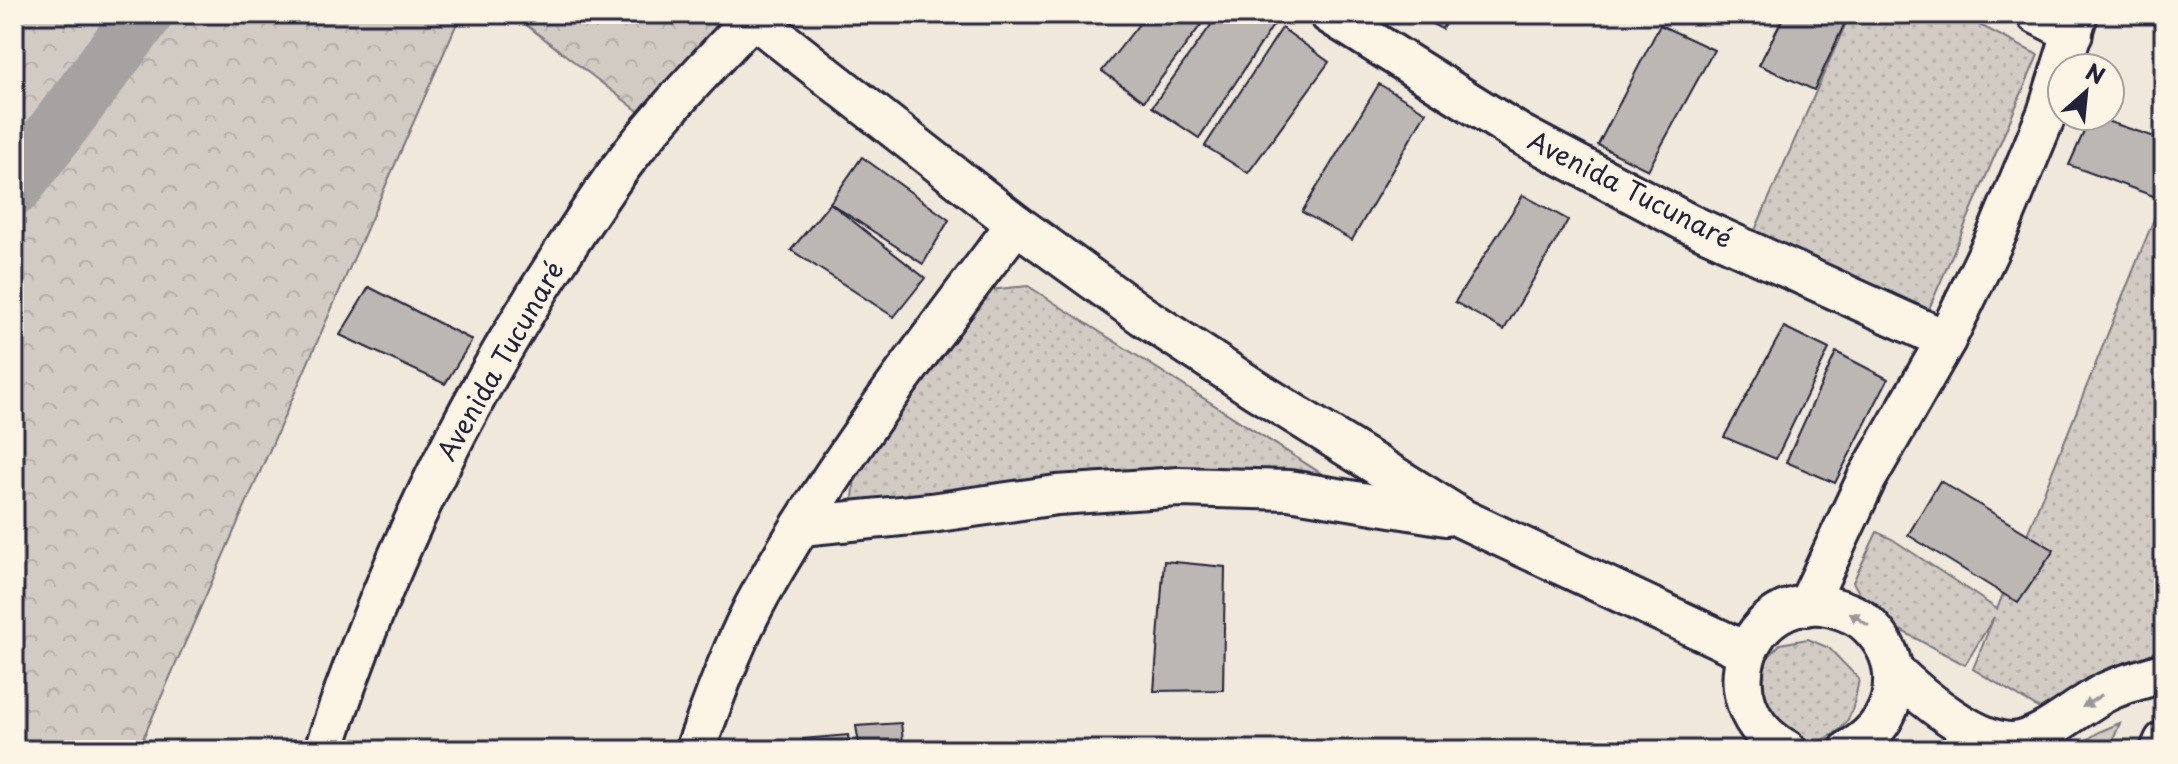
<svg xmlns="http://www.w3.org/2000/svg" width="2178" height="764" font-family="'Playpen Sans',sans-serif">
<defs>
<pattern id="forest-crowns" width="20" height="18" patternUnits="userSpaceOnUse" patternTransform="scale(2)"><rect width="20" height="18" fill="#d1cbc3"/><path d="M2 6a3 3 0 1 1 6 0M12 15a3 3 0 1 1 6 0" fill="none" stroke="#b3aea8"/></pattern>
<pattern id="park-dots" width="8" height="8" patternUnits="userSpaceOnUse" patternTransform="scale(2)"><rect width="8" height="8" fill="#d1cbc3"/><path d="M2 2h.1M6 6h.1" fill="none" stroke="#b3aea8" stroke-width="1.8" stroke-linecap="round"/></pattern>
</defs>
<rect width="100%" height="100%" fill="#efe8db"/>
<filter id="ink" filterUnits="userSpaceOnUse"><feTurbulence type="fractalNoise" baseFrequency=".0125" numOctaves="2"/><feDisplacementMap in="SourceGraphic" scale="16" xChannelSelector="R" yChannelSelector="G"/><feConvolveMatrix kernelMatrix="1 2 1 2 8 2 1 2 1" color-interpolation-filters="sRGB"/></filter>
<g filter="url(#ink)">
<polygon fill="#d1cbc3" stroke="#7a767f" stroke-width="2" points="2120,723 2109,750 2072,750 2099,732"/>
<g fill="url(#forest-crowns)" stroke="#7a767f" stroke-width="2">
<polygon points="14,14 461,14 138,750 14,750"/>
<polygon points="512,14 728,14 642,114"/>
</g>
<g fill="url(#park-dots)" stroke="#7a767f" stroke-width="2">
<polygon points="1850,14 1959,14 2038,55 1926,316 1752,237"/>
<polygon points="2164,194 2164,647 2040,709 1973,669 1994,617 1965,665 1872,615 1853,582 1877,532 1892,539 1997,609"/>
<polygon points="1028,286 1344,488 867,514 853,499 855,476 990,290"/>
<path d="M1808,639l21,9 30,31c-8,43 -10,52 -53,68l-28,-9 -30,-28 9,-40 23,-26z"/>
</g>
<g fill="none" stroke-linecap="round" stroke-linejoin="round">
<polyline stroke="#a6a2a2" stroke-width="58" points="14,187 144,14"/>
</g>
<g fill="#bcb7b3" stroke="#22223b" stroke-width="2">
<polygon points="1147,14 1209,14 1144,101 1102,71"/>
<polygon points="1219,14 1259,14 1274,24 1199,138 1152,107"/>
<polygon points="1412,14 1451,14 1442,29"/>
<polygon points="1785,14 1849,14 1814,90 1759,65"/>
<polygon points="1660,25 1714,50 1648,170 1598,145"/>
<polygon points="1282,28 1329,62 1248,173 1205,146"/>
<polygon points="1379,84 1426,112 1352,240 1302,212"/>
<polygon points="2091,116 2164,140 2164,200 2069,165"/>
<polygon points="862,157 949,220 923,264 830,203"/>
<polygon points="1523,195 1568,220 1504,330 1455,302"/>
<polygon points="830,203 925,278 894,317 791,250"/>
<polygon points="369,287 472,340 445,384 340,335"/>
<polygon points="1784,327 1829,349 1776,459 1724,437"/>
<polygon points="1836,352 1888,379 1835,483 1786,462"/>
<polygon points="1940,481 2054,550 2018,603 1908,535"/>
<polygon points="1164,561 1225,567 1223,690 1154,691"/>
<polygon points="901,723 904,750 860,750 856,726"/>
<polygon points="848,735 850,750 804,750 803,739"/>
</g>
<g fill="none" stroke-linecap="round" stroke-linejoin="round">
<g stroke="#22223b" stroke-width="44">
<g id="minor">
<polyline points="1329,14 1520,134 1688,223 1946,340"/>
<polyline points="2036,14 2073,33"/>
<polyline points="753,18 1016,224 1143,316 1256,390 1463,519 1747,652"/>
<polyline points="801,526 931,513 1057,495 1179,487 1289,490 1446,516"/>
<polyline points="1807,606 1867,478 1946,340 1997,234 2047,113 2078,14"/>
<path d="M1893,670c25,24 90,80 127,71 31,-8 57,-34 86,-49 18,-9 39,-13 58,-20"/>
<path d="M324,750c57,-175 137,-342 238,-496 21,-32 42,-65 65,-95 40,-52 85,-97 129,-145"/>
<path d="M695,750c19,-51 39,-109 66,-157 73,-130 165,-250 255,-369"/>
<path d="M1787,750c-83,-45 -39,-164 45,-143 15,4 28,9 38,20 13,13 22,30 23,48 2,34 -15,58 -44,75"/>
<polyline points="2160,750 2164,741"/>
</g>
</g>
<use href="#minor" stroke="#fcf5e5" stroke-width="38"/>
</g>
<defs><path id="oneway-solid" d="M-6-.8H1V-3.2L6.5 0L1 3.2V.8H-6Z" transform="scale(2)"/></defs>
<g fill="#9a9698">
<use href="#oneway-solid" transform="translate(1859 619) rotate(-146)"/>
<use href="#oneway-solid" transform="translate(2092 701) rotate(148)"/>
</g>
</g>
<g text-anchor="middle" stroke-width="6" stroke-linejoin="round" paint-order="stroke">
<g font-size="26" fill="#22223b" stroke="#fcf5e5">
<text transform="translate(1630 190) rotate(27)" y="9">Avenida Tucunaré</text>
<text transform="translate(501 361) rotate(-60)" y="9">Avenida Tucunaré</text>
</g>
</g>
<rect width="2178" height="764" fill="none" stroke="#fcf5e5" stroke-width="48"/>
<rect x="24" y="24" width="2130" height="716" fill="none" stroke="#22223b" stroke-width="3" filter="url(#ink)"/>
<g transform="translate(2086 92) rotate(27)"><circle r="38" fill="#fcf5e5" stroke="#a5a1a1" stroke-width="2"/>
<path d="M0-6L14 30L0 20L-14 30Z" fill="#22223b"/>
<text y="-12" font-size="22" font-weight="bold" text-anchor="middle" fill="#22223b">N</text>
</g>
</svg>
